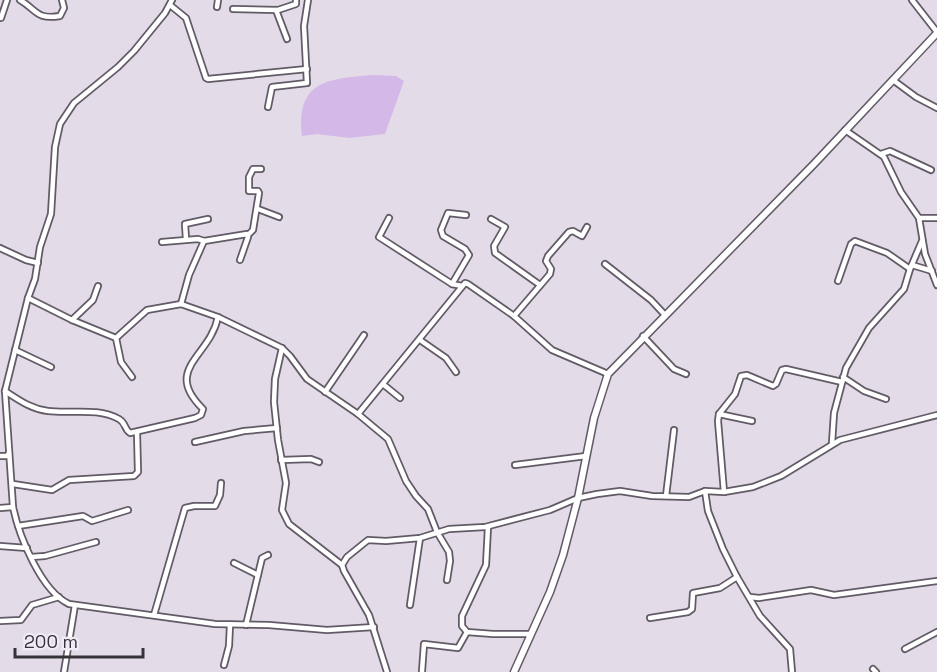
<svg xmlns="http://www.w3.org/2000/svg" width="937" height="672" font-family="'Space Grotesk',sans-serif">
<rect width="100%" height="100%" fill="#e3dce8"/>
<path fill="#d4b8e7" d="M373,75l23,1 8,5 -19,53 -36,4 -32,-4 -15,2c-6,-56 26,-57 71,-61z"/>
<g fill="none" stroke-linecap="round" stroke-linejoin="round">
<g stroke="#625b66" stroke-width="8">
<g id="minor">
<path d="M20,0c17,10 16,20 40,16l4,-8 -2,-8"/>
<path d="M172,0l-7,13 -31,38 -16,16 -44,36 -14,21 -5,23 -4,67 -11,33 -5,32 -7,19 -23,93 8,116c6,29 28,84 56,97l146,20 54,1 58,5 47,-3"/>
<polyline points="912,0 937,32"/>
<polyline points="170,5 186,18 206,78 208,79 307,69"/>
<polyline points="217,7 218,0"/>
<polyline points="233,9 278,10 296,4 296,0"/>
<polyline points="276,10 287,39"/>
<polyline points="1,18 7,0"/>
<polyline points="893,80 916,97 937,108"/>
<polyline points="268,107 272,87 307,83 304,26 308,0"/>
<polyline points="845,130 884,157 901,192 919,218 925,254 937,285"/>
<polyline points="881,154 890,151 931,170"/>
<polyline points="258,209 279,217"/>
<polyline points="389,218 379,237 452,284 462,286"/>
<polyline points="919,218 937,218"/>
<polyline points="491,219 505,227 494,246 495,253 540,285"/>
<polyline points="248,235 253,230 259,193 258,191 249,191 249,177 253,169 261,169"/>
<polyline points="186,239 185,224 208,219"/>
<polyline points="204,241 247,234 248,237 240,260"/>
<polyline points="162,242 198,239 204,241 189,275 181,304"/>
<polyline points="0,248 26,260 38,263"/>
<polyline points="605,264 651,300 665,315"/>
<polyline points="912,265 932,271"/>
<polyline points="838,281 851,244 855,241 887,253 910,269"/>
<polyline points="452,284 469,255 465,249 443,236 441,230 448,213 466,215"/>
<polyline points="28,298 72,320 116,338 147,310 181,304 218,317 282,348 290,356 307,379 358,414 388,439 406,481 416,496 428,509 437,532 449,552 450,561 447,580"/>
<polyline points="514,316 550,274 551,269 546,261 548,256 569,232 573,231 582,236 587,227"/>
<polyline points="72,320 93,300 98,286"/>
<polyline points="643,336 674,369 686,374"/>
<polyline points="116,338 121,362 132,377"/>
<polyline points="420,340 446,358 456,372"/>
<polyline points="282,348 275,379 274,402 278,440 286,483 282,510 289,524 342,565"/>
<polyline points="15,350 51,367"/>
<polyline points="843,377 864,391 886,399"/>
<polyline points="384,385 400,398"/>
<path d="M5,391c14,9 26,18 43,20 23,3 49,-4 71,8 7,4 5,10 11,14l65,-15 6,-3 2,-6c-41,-40 7,-52 15,-92"/>
<polyline points="325,392 364,335"/>
<polyline points="358,414 465,283 468,284 514,316 552,350 608,374"/>
<polyline points="719,414 752,421"/>
<polyline points="195,442 244,431 277,428"/>
<polyline points="832,443 834,413 846,368 869,328 904,289 910,269 922,241"/>
<polyline points="0,456 7,456 9,453"/>
<polyline points="281,460 311,459 319,462"/>
<polyline points="515,465 586,456"/>
<polyline points="13,484 52,490 69,480 134,476 138,472 137,432"/>
<polyline points="705,491 708,511 723,549 737,577 760,616 790,649 792,672"/>
<polyline points="724,492 718,421 719,414 735,394 741,376 747,375 773,386 776,384 782,370 786,369 842,382"/>
<polyline points="666,496 674,430"/>
<polyline points="0,508 13,507"/>
<polyline points="18,526 83,516 92,521 128,510"/>
<polyline points="488,527 486,565 462,616 462,626 467,632 493,634 531,634"/>
<polyline points="0,546 27,548"/>
<polyline points="31,557 45,556 96,542"/>
<polyline points="234,563 258,575"/>
<polyline points="750,597 759,598 811,590 834,595 937,581"/>
<polyline points="410,605 420,538"/>
<polyline points="154,615 185,508 194,506 215,506 220,495 221,483"/>
<polyline points="650,618 688,612 692,609 693,593 720,588 737,577"/>
<polyline points="0,621 21,620 32,605 59,597"/>
<polyline points="246,625 262,558 268,555"/>
<polyline points="905,649 937,632"/>
<polyline points="224,665 229,646 230,625"/>
<polyline points="873,669 876,672"/>
<polyline points="422,671 424,644 458,648 467,632"/>
<polyline points="64,672 75,605"/>
<polyline points="387,672 369,615 344,571 342,565 347,557 368,540 386,541 420,538 449,529 485,527 550,510 578,498 597,494 620,491 652,496 689,497 705,491 724,492 753,487 781,476 840,440 937,415"/>
</g>
</g>
<g stroke="#625b66" stroke-width="9">
<polyline id="tertiary" points="514,672 550,592 563,555 578,498 594,418 608,374 814,164 937,33"/>
</g>
<use href="#minor" stroke="#fff" stroke-width="4.5"/>
<use href="#tertiary" stroke="#fff" stroke-width="6"/>
</g>
<path d="M15 648v9h128v-9" fill="none" stroke="#363438" stroke-width="3"/>
<text x="24" y="648" font-size="18" fill="#363438" stroke="#f1e9f6" stroke-width="4.5" paint-order="stroke">200 m</text>
</svg>
